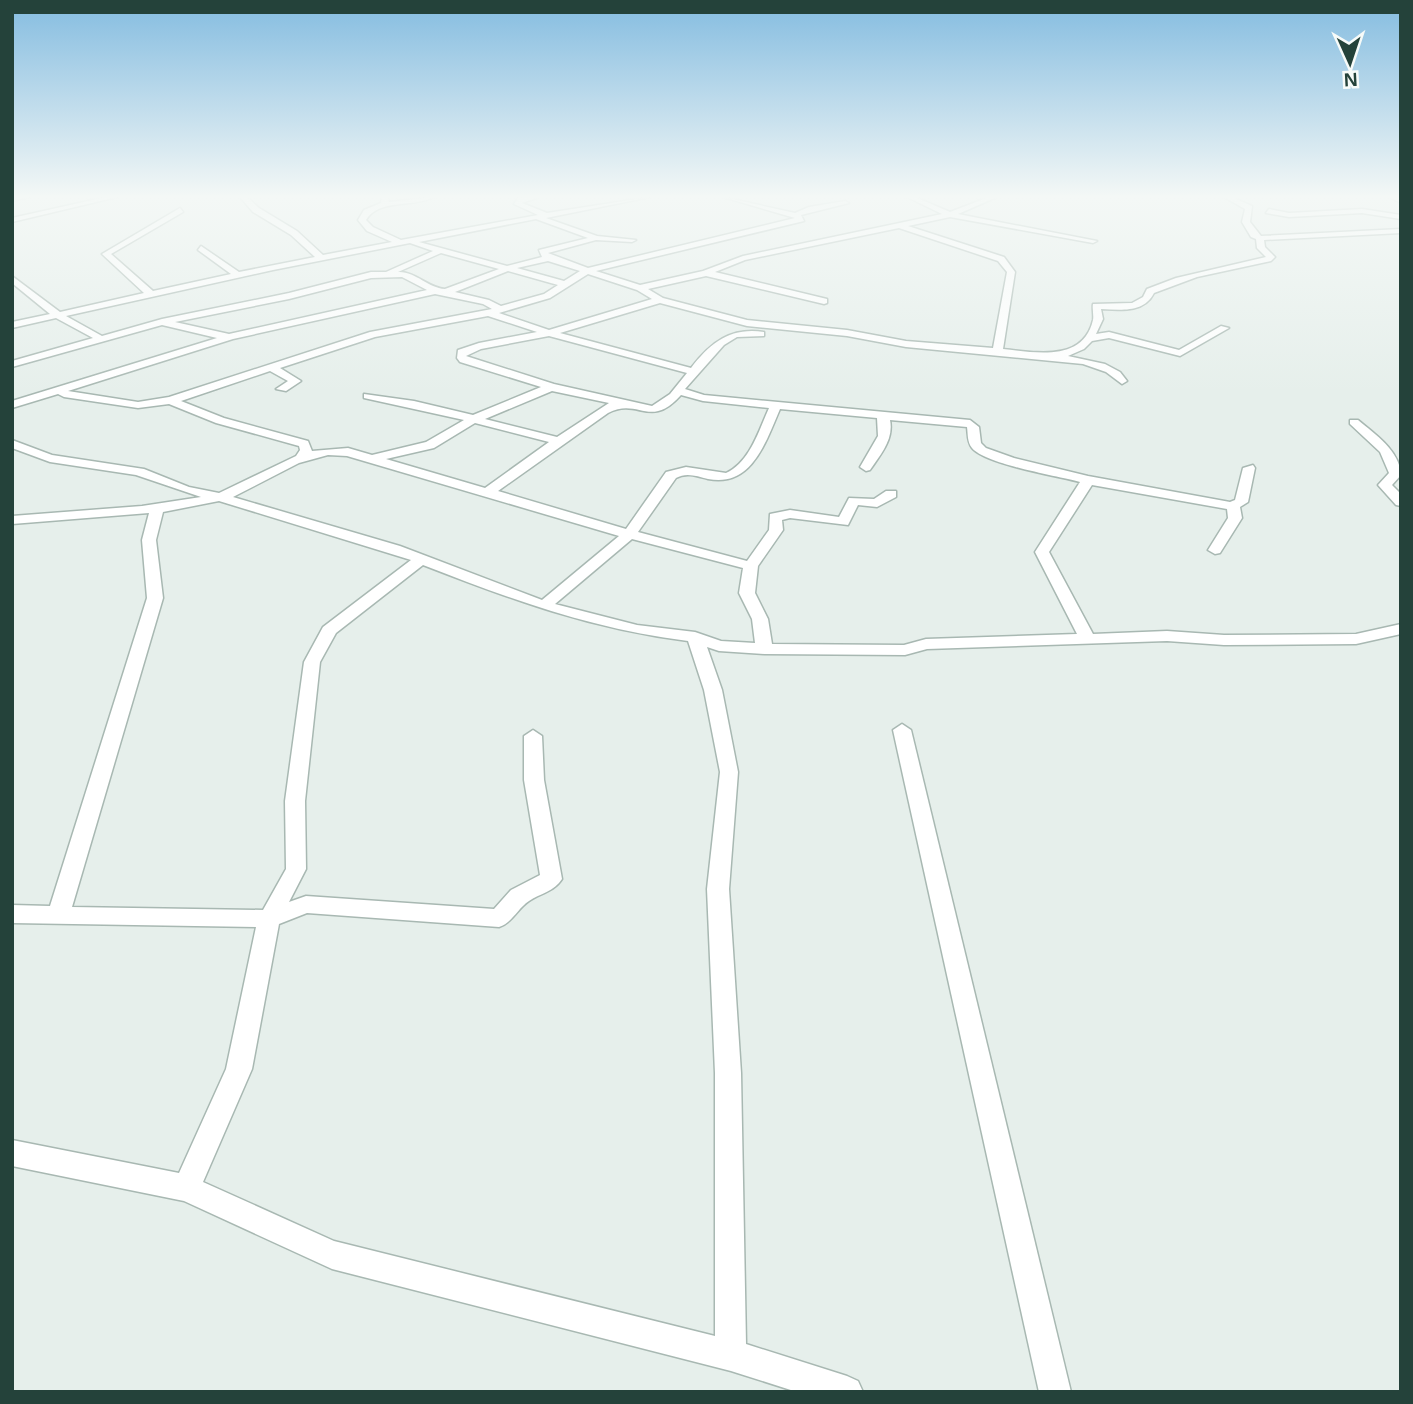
<svg xmlns="http://www.w3.org/2000/svg" width="1413" height="1404" font-family="Arial,sans-serif">
<rect width="100%" height="100%" fill="#e6efeb"/>
<g fill="none" stroke-linecap="round" stroke-linejoin="round">
<g stroke="#a8b8b2" stroke-width="3">
<g id="minor">
<polygon points="12,197 29,197 12,201"/>
<polygon points="106,197 117,197 12,222 12,218"/>
<path d="M240,197h7l12,11 38,23 26,24 69,-13 -25,-11 -9,-11 6,-10 17,-7 1,-6h6l1,5 45,-5c-20,11 -55,1 -68,23l7,7 28,13 137,-25 -24,-11 4,-6 21,-1 -17,6 25,10 103,-16 -104,21 51,18 39,4 -4,2 -36,-2 -48,13 40,15 207,-50 -72,-21 72,16 14,-6 36,-6 4,2 -48,12 3,6 -208,50 44,14 63,-14 40,-15 199,-42 -35,-17h8l35,15 39,-15h8l-39,17 139,27 -4,2 -143,-26 -42,9 96,31 11,15 -12,77c31,3 80,14 90,-29 1,-5 -1,-11 0,-16l39,-1 11,-6 4,-8 29,-11 90,-21 -9,-9 -1,-9 -5,-2 -9,-15 3,-13 -21,-12h8l20,9 -2,16 11,14 140,-7v4l-137,7 1,7 10,10 -4,4 -74,16 -43,16c-10,20 -33,17 -53,16l2,10 -7,15 13,-2 70,18 42,-24 8,2 -49,28 -71,-18 -17,3 -8,8 -16,7 37,8 15,8 7,9 -5,3 -16,-12 -23,-8 -177,-17 -59,-11 -100,-10 -87,-23 -100,30 131,35c20,-26 40,-41 73,-36v4l-27,1 -13,8 -39,44 19,6 266,25 9,7 2,16 5,5 28,10 74,18 142,26 5,-2 8,-32 10,-3 2,3 -7,34 -8,5 2,11 -22,35 -5,1 -7,-4 20,-32 -1,-9 -135,-24 -43,67 44,82 74,-3 57,4 132,-1 45,-10v10l-45,10 -132,1 -57,-4 -240,8 -22,6 -141,-1 -45,-3 -12,-4 15,43 16,82 -9,117 12,184 5,271 101,32 11,5 5,11h-66l-66,-21 -399,-102 -148,-68 -172,-35v-26l167,33 47,-104 30,-142 -244,-4v-18l38,1 97,-308 -5,-58 7,-27 -137,11v-8l130,-10 59,-9 -65,-22 -86,-13 -38,-14v-8l40,15 92,14 45,18 30,6 77,-37 4,-6 -1,-4 -83,-23 -47,-19 -31,4 -74,-11 -6,-3 -46,14v-7l205,-63 -55,-13 -150,42v-6l81,-23 -37,-20 -44,10v-6l38,-8 -38,-31v-7l48,36 84,-19 -42,-39 78,-46 3,4 -72,42 42,37 78,-17 -33,-24 3,-4 38,26 76,-15 -24,-22 -38,-23zM536,219l52,19 -49,12 3,7 -35,9 -88,-24zM899,228l99,33 9,11 -14,76 -87,-7 -59,-11 -100,-10 -84,-22 -15,-9 58,-13 118,28 3,-1v-4l-112,-27 30,-12zM410,243l23,8 -47,21h-15l-82,21 -127,26 -60,17 -36,-20 207,-46zM441,253l58,16 -54,20c-17,-1 -30,-18 -47,-17zM548,261l32,10 -16,10 -47,-13zM508,271l50,14 -14,9 -43,12 -12,-6 -34,-8zM588,274l49,16 15,9 -103,31 -50,-17 51,-15zM402,277l25,13 -198,44 -54,-12 114,-23 82,-21zM435,294l48,10 9,5 -122,23 -201,65 -31,5 -70,-11 165,-52zM488,316l49,16 -58,11 -21,7 -1,8 3,4 81,25 -68,28 -59,-14 -50,-7v4l100,22 -38,22 -54,13 -24,-7 -36,3 -4,-10 -84,-23 -43,-17 89,-30 18,10 -12,8 10,2 15,-10 -21,-13 95,-31zM549,336l138,37 -17,21 -18,12 -98,-22 -88,-28 15,-7zM552,391l57,12 -52,34 -72,-18zM681,395l22,6 66,7c-10,22 -19,54 -43,65l-40,-6 -20,5 -40,57 -128,-38 110,-78c31,-16 42,17 73,-18zM780,409l97,9 1,18 -18,31 6,4 4,-1c11,-16 24,-31 20,-50l77,7c1,7 0,15 5,21 13,16 85,28 108,34l-45,70 42,82 -151,5 -22,6 -132,-1 -4,-25 -13,-26 3,-27 25,-36 -1,-10 8,-2 58,7 10,-20 19,2 19,-10v-6h-10l-12,8 -25,-1 -10,19 -49,-7 -20,4 -1,16 -22,31 -109,-29 38,-54c10,-6 21,-2 32,1 44,9 58,-38 72,-70zM475,423l74,19 -64,46 -99,-29 48,-11zM328,455l19,1 272,80 -77,64 -142,-54 -167,-49 66,-34zM219,501l192,59 -88,67 -19,35 -19,139 1,68 -23,41 -191,-3 91,-309 -7,-58 7,-28zM632,539l111,29 -4,25 13,26 3,24 -34,-2 -26,-9 -58,-7 -82,-21zM423,565c90,35 168,64 265,76l16,49 16,82 -13,117 8,184v263l-381,-95 -131,-59 49,-113 27,-145 28,-11 192,14c14,-5 18,-18 30,-26 10,-7 26,-10 33,-22l-18,-99 -2,-44 -9,-6 -9,6v44l16,95 -29,15 -17,19 -188,-13 -17,6 17,-33 -1,-68 15,-139 16,-29z"/>
<polygon points="1389,197 1401,198 1401,203"/>
<polygon points="1269,209 1289,213 1362,209 1401,215 1401,219 1362,213 1289,217 1266,213"/>
<path d="M1350,420h8c17,14 42,31 43,55l-9,10 9,9v12l-5,-1 -18,-20 11,-12 -9,-21 -30,-28z"/>
<polygon points="902,724 911,730 1071,1392 1039,1392 893,730"/>
</g>
</g>
<use href="#minor" fill="#fff" fill-rule="evenodd"/>
</g>
<linearGradient id="sky" x2="0" y2="1"><stop stop-color="#84bce0"/><stop offset="0.5" stop-color="#f4f8f6"/><stop offset="1" stop-color="#f4f8f6" stop-opacity="0"/></linearGradient>
<rect width="1413" height="393" fill="url(#sky)"/>
<rect width="1413" height="1404" fill="none" stroke="#24423a" stroke-width="28"/>
<g transform="translate(1350 63) rotate(177)" stroke="#f7fbf9" stroke-width="5" paint-order="stroke">
<path d="M0-5L12 26L0 18L-12 26Z" fill="#24423a"/>
<text y="-10" font-size="19" font-weight="bold" text-anchor="middle" fill="#24423a">N</text>
</g>
</svg>
